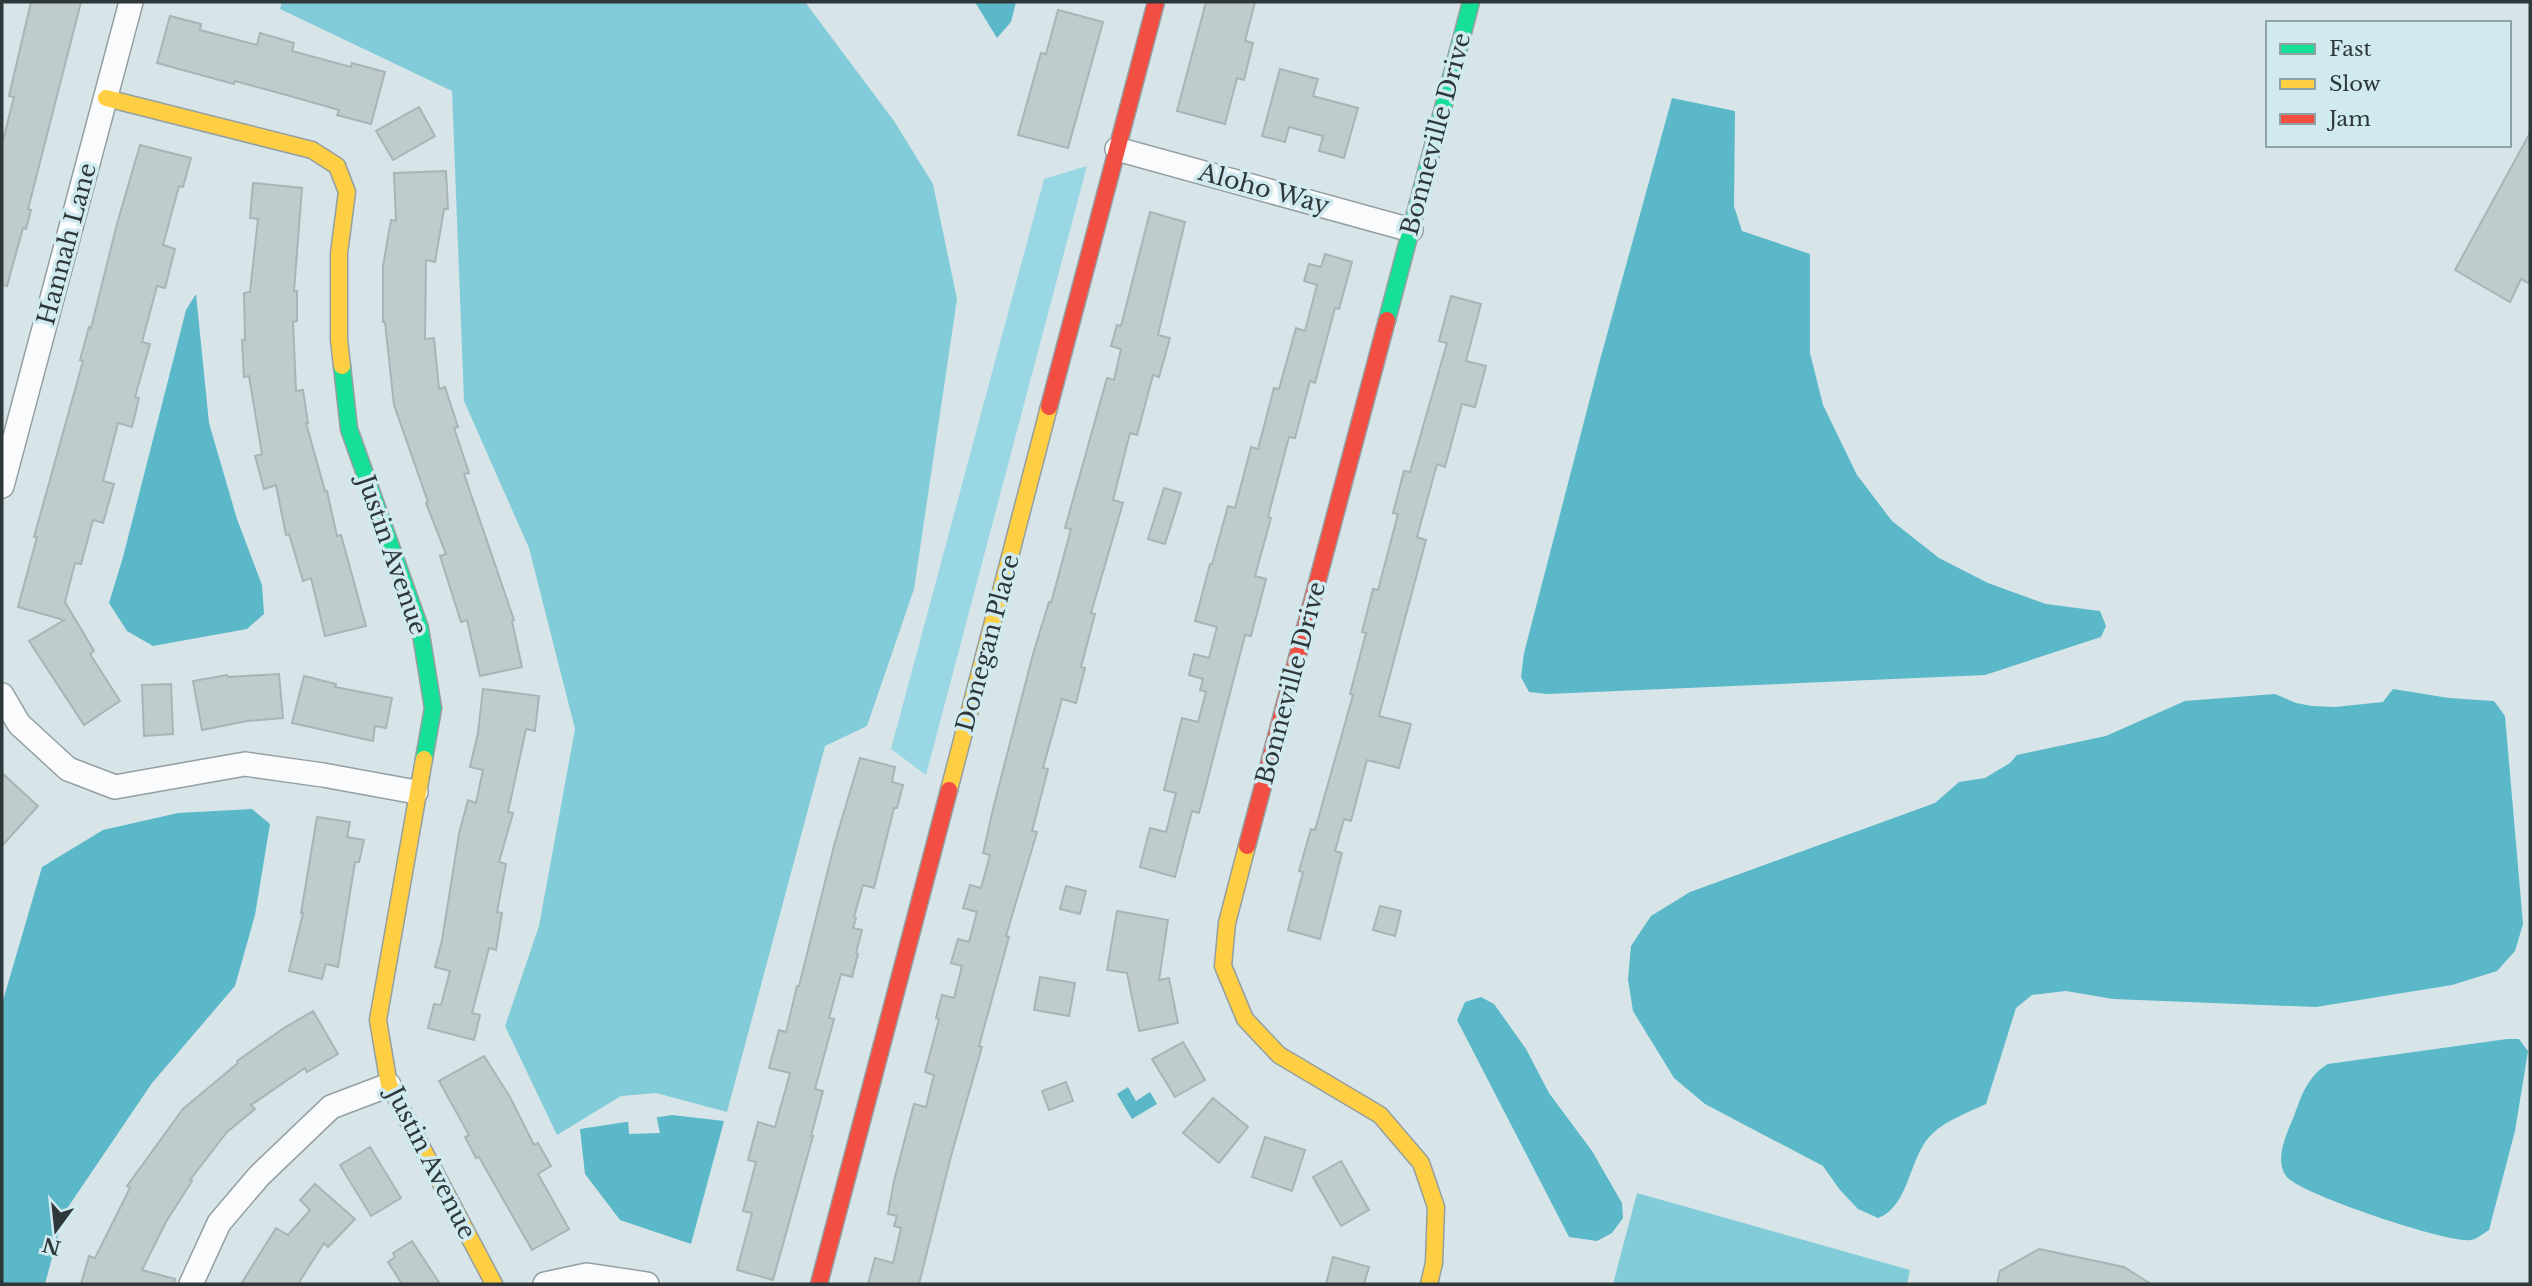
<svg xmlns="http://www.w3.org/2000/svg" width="2532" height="1286" font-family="'Libre Baskerville',serif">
<rect width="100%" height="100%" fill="#d7e5e8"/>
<polygon fill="#9ad7e4" points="1087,166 926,775 891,749 1044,179"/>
<g fill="#82cbd8">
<polygon points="282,2 805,2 894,121 933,184 957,299 914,589 867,726 825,746 727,1112 656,1093 621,1096 557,1135 505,1026 539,926 575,729 529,548 464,401 452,91 280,9"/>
<polygon points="1637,1193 1910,1270 1907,1284 1613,1284"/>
</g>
<g fill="#5ab8c8">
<polygon points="975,2 1016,2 1011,22 997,38"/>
<polygon points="1672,98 1735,111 1734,206 1742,231 1810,254 1810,353 1823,405 1857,475 1892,521 1939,558 1988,583 2046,604 2100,611 2106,626 2101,637 1985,675 1547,694 1529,692 1521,677 1524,653 1600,360"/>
<polygon points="196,294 209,423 237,519 262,585 264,614 247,629 153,646 127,631 109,603 123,557 186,310"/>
<path d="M2393,689l56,9 45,3 11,15 18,208 -8,27 -18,20 -45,14 -136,22 -203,-8 -47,-8 -34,4 -16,13 -30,96c-17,8 -39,16 -53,29 -24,21 -23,74 -55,85l-20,-9 -18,-19 -17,-24 -118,-62 -31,-26 -41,-67 -5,-32 3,-33 20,-30 39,-24 245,-89 24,-21 26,-4 25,-15 7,-8 89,-19 79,-35 90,-7 21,9 16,3 23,1 48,-5z"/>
<polygon points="252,809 270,824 255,915 235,986 152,1083 64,1213 45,1284 2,1284 2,1004 42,867 103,830 178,813"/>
<polygon points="1481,997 1494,1004 1526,1049 1549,1093 1592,1151 1622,1203 1623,1218 1612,1233 1597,1241 1569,1237 1457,1020 1465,1002"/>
<path d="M2507,1039h12l9,12 -13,80 -26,99c-5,3 -12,9 -18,10 -22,4 -174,-47 -185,-64 -12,-17 1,-43 8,-60 8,-22 14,-40 34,-52z"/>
<polygon points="1128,1087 1136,1101 1150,1092 1157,1104 1132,1119 1117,1094"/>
<polygon points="672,1115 724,1121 691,1244 620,1220 585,1174 580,1129"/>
</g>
<polygon fill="#d7e5e8" points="656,1114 660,1133 629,1134 628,1118"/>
<g fill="#c0cbce" stroke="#a9b4b6" stroke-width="2">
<polygon points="31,2 81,2 28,209 31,210 26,229 23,228 7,286 2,285 2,144 14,97 9,96"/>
<polygon points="1206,2 1255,2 1245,41 1253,43 1244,80 1237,78 1225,124 1177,111"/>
<polygon points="1058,10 1103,22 1068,148 1018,135 1041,53 1046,54"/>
<polygon points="170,16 201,24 200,30 257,45 260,33 294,43 292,51 351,67 352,63 385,72 371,124 337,115 339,110 290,96 235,81 234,84 157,63"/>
<polygon points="1280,69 1318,79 1313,96 1358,108 1344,158 1319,151 1323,136 1289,127 1285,142 1262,136"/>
<polygon points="419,107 435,136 393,160 376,131"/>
<polygon points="2530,133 2530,284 2521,279 2510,302 2455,270"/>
<polygon points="140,145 191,158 183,187 179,186 163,245 175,249 165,288 157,286 142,342 150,344 135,397 139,398 132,427 118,423 103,481 114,484 103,523 93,520 81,564 75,563 65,602 94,651 90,654 120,701 84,725 29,641 64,620 18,607 37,537 34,537 83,361 80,360 89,327 91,328 117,224"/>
<polygon points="446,171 448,209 444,209 435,262 426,260 425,339 434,338 439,389 445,387 458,427 454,428 469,473 464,474 514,620 512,621 522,667 480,676 467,620 461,622 440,556 446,554 426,503 428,502 394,405 385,322 383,322 383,266 391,220 396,221 394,173"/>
<polygon points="253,183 302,188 294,291 297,291 297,321 293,322 296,391 303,390 308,423 306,423 325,491 327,491 337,536 341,535 366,626 325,636 311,578 303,581 289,534 286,535 276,485 264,489 255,456 262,454 249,376 244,377 242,340 245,340 244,293 250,292 258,219 250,218"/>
<polygon points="1150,212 1185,222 1158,335 1170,338 1159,377 1153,375 1137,435 1130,433 1113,500 1123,503 1091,613 1095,614 1081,667 1085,668 1076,703 1062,699 1043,768 1048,769 1032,831 1037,832 1006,936 1009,937 979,1046 982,1047 951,1156 919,1284 868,1284 875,1258 893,1263 901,1228 894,1226 897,1216 888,1214 894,1181 914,1104 926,1107 934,1075 925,1072 939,1019 936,1018 942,995 954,998 962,966 951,963 958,939 969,942 977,912 963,908 970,885 981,888 990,855 983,853 994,805 1033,654 1049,602 1051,603 1071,529 1065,528 1107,378 1114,380 1121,349 1111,346 1117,325 1121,326"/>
<polygon points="1325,254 1352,262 1339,309 1335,308 1315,383 1310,381 1295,438 1289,437 1268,517 1271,518 1255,576 1266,579 1251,636 1245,635 1199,813 1192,811 1175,877 1140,867 1150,828 1166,832 1176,793 1164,790 1182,718 1198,722 1206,692 1200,690 1203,679 1189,675 1194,654 1209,658 1217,627 1195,621 1210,564 1212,564 1228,506 1235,508 1251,447 1258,449 1274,388 1279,389 1296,328 1305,331 1317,285 1304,281 1309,264 1321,267"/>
<polygon points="1451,296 1481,304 1466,361 1486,366 1475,407 1462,404 1445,467 1437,464 1417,537 1426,540 1379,716 1411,724 1399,768 1367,760 1351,821 1344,819 1335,851 1342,853 1320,939 1288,930 1303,872 1299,871 1311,829 1315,830 1353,695 1350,694 1366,633 1362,632 1373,589 1378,590 1398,514 1393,513 1404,471 1410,472 1447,343 1439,341"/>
<polygon points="1164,488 1181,493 1165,544 1148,539"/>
<polygon points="279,674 283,718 247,721 202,730 193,681 227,675 228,677"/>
<polygon points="304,676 336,684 335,687 392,698 386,728 375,726 373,741 292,723"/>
<polygon points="171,684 173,734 144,736 142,685"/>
<polygon points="483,689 539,696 535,731 526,729 508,812 513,813 499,862 506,864 497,912 502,913 496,950 489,948 472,1013 480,1015 474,1040 428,1028 434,1004 441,1005 450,971 435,967 442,940 459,834 468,800 476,803 483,770 470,767 478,733"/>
<polygon points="860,758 895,767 892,782 903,785 897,808 894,808 874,888 863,885 854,917 856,918 853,928 862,930 856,953 858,954 852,977 841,974 829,1018 834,1019 815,1089 823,1091 811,1136 813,1136 773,1280 737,1270 752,1213 743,1211 756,1162 748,1160 758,1122 775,1127 790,1073 769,1068 779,1030 786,1032 797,986 799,986 835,842"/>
<polygon points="2,773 38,806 2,846"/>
<polygon points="317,817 350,822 347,837 364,840 359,862 355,862 338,967 326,964 322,979 289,971 303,913 301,913"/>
<polygon points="1066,886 1086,891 1080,914 1060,909"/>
<polygon points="1380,906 1401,911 1395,936 1373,930"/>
<polygon points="1117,911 1168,920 1159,980 1169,978 1178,1023 1139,1031 1127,973 1107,970"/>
<polygon points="1040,977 1075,983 1069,1016 1034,1010"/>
<polygon points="313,1011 338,1054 307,1072 305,1068 251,1105 255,1109 227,1132 190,1180 192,1181 166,1222 142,1270 175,1279 174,1284 81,1284 89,1256 95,1258 130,1188 127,1186 183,1109 238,1063 237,1061 284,1028"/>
<polygon points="1183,1042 1205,1080 1175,1097 1152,1059"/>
<polygon points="484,1056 510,1097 534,1145 538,1143 551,1166 538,1174 569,1229 532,1250 479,1157 476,1158 465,1137 469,1135 439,1081"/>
<polygon points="1066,1082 1073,1101 1049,1110 1042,1091"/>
<polygon points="1213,1098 1248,1127 1219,1163 1183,1133"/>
<polygon points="1265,1137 1305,1150 1292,1191 1252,1177"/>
<polygon points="370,1147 401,1198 371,1216 340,1165"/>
<polygon points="1341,1161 1369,1210 1341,1226 1313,1177"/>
<polygon points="315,1184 355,1219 328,1247 324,1243 298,1284 241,1284 276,1228 288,1235 310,1210 300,1200"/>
<polygon points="412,1241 440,1284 402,1284 388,1262 395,1257 393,1253"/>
<polygon points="2039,1249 2124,1267 2151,1284 1997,1284 2000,1271"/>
<polygon points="1333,1257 1369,1267 1364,1284 1326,1284"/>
</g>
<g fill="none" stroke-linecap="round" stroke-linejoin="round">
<g stroke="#959fa2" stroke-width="26">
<g id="street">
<polyline points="1117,149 1411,230"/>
<polyline points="2,486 131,2"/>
<polyline points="2,695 19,724 68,769 115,787 245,764 323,775 416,792"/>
<polyline points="191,1284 219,1223 259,1176 331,1107 389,1085"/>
<polyline points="545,1284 587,1275 647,1284"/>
</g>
</g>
<g stroke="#959fa2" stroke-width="19">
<g id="fast">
<polyline points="1387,320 1471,2"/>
<polyline points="342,366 349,429 420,628 433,708 424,759"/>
</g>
</g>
<g stroke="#959fa2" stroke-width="19">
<g id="slow">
<polyline points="106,98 312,150 337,166 347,192 339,253 339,340 342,366"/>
<polyline points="424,759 378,1020 389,1085 494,1284"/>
<polyline points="949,790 1049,407"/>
<polyline points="1247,846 1227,923 1223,966 1245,1019 1279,1055 1380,1115 1421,1163 1436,1207 1434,1263 1429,1284"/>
</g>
</g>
<g stroke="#959fa2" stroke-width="19">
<g id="jam">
<polyline points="1049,407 1156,2"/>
<polyline points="1247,846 1387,320"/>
<polyline points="819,1284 949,790"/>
</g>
</g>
<use href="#street" stroke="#f9fbfc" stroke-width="23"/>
<use href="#fast" stroke="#16e098" stroke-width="16"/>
<use href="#slow" stroke="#ffcf43" stroke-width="16"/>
<use href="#jam" stroke="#f24e42" stroke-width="16"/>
</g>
<g text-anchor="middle" stroke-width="7" stroke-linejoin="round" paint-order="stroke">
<g font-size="24" fill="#2e383a" stroke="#d0eaef">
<text transform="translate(1436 134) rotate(-75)" y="8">Bonneville Drive</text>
<text transform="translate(1264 189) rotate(15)" y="8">Aloho Way</text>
<text transform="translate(67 244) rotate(-75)" y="8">Hannah Lane</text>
<text transform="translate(392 555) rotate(71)" y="8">Justin Avenue</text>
<text transform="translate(988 643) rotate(-75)" y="8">Donegan Place</text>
<text transform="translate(1291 683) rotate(-75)" y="8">Bonneville Drive</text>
<text transform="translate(431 1163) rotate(63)" y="8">Justin Avenue</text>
</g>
</g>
<rect width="2532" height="1286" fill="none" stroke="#2e383a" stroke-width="7"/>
<rect x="2266" y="21" width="245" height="126" fill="#d0eaef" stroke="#8fa3a7" stroke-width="2"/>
<rect x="2280" y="44" width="35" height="10" fill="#16e098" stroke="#8fa3a7" stroke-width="2"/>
<text x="2329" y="56" font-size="21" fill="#2e383a">Fast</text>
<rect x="2280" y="79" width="35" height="10" fill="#ffcf43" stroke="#8fa3a7" stroke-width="2"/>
<text x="2329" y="91" font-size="21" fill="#2e383a">Slow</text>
<rect x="2280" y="114" width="35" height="10" fill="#f24e42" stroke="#8fa3a7" stroke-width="2"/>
<text x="2329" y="126" font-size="21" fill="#2e383a">Jam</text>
<g transform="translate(56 1230) rotate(195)" stroke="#d0eaef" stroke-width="5" paint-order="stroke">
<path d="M0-5L12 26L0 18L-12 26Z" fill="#2e383a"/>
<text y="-10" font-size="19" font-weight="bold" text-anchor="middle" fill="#2e383a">N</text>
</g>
</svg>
